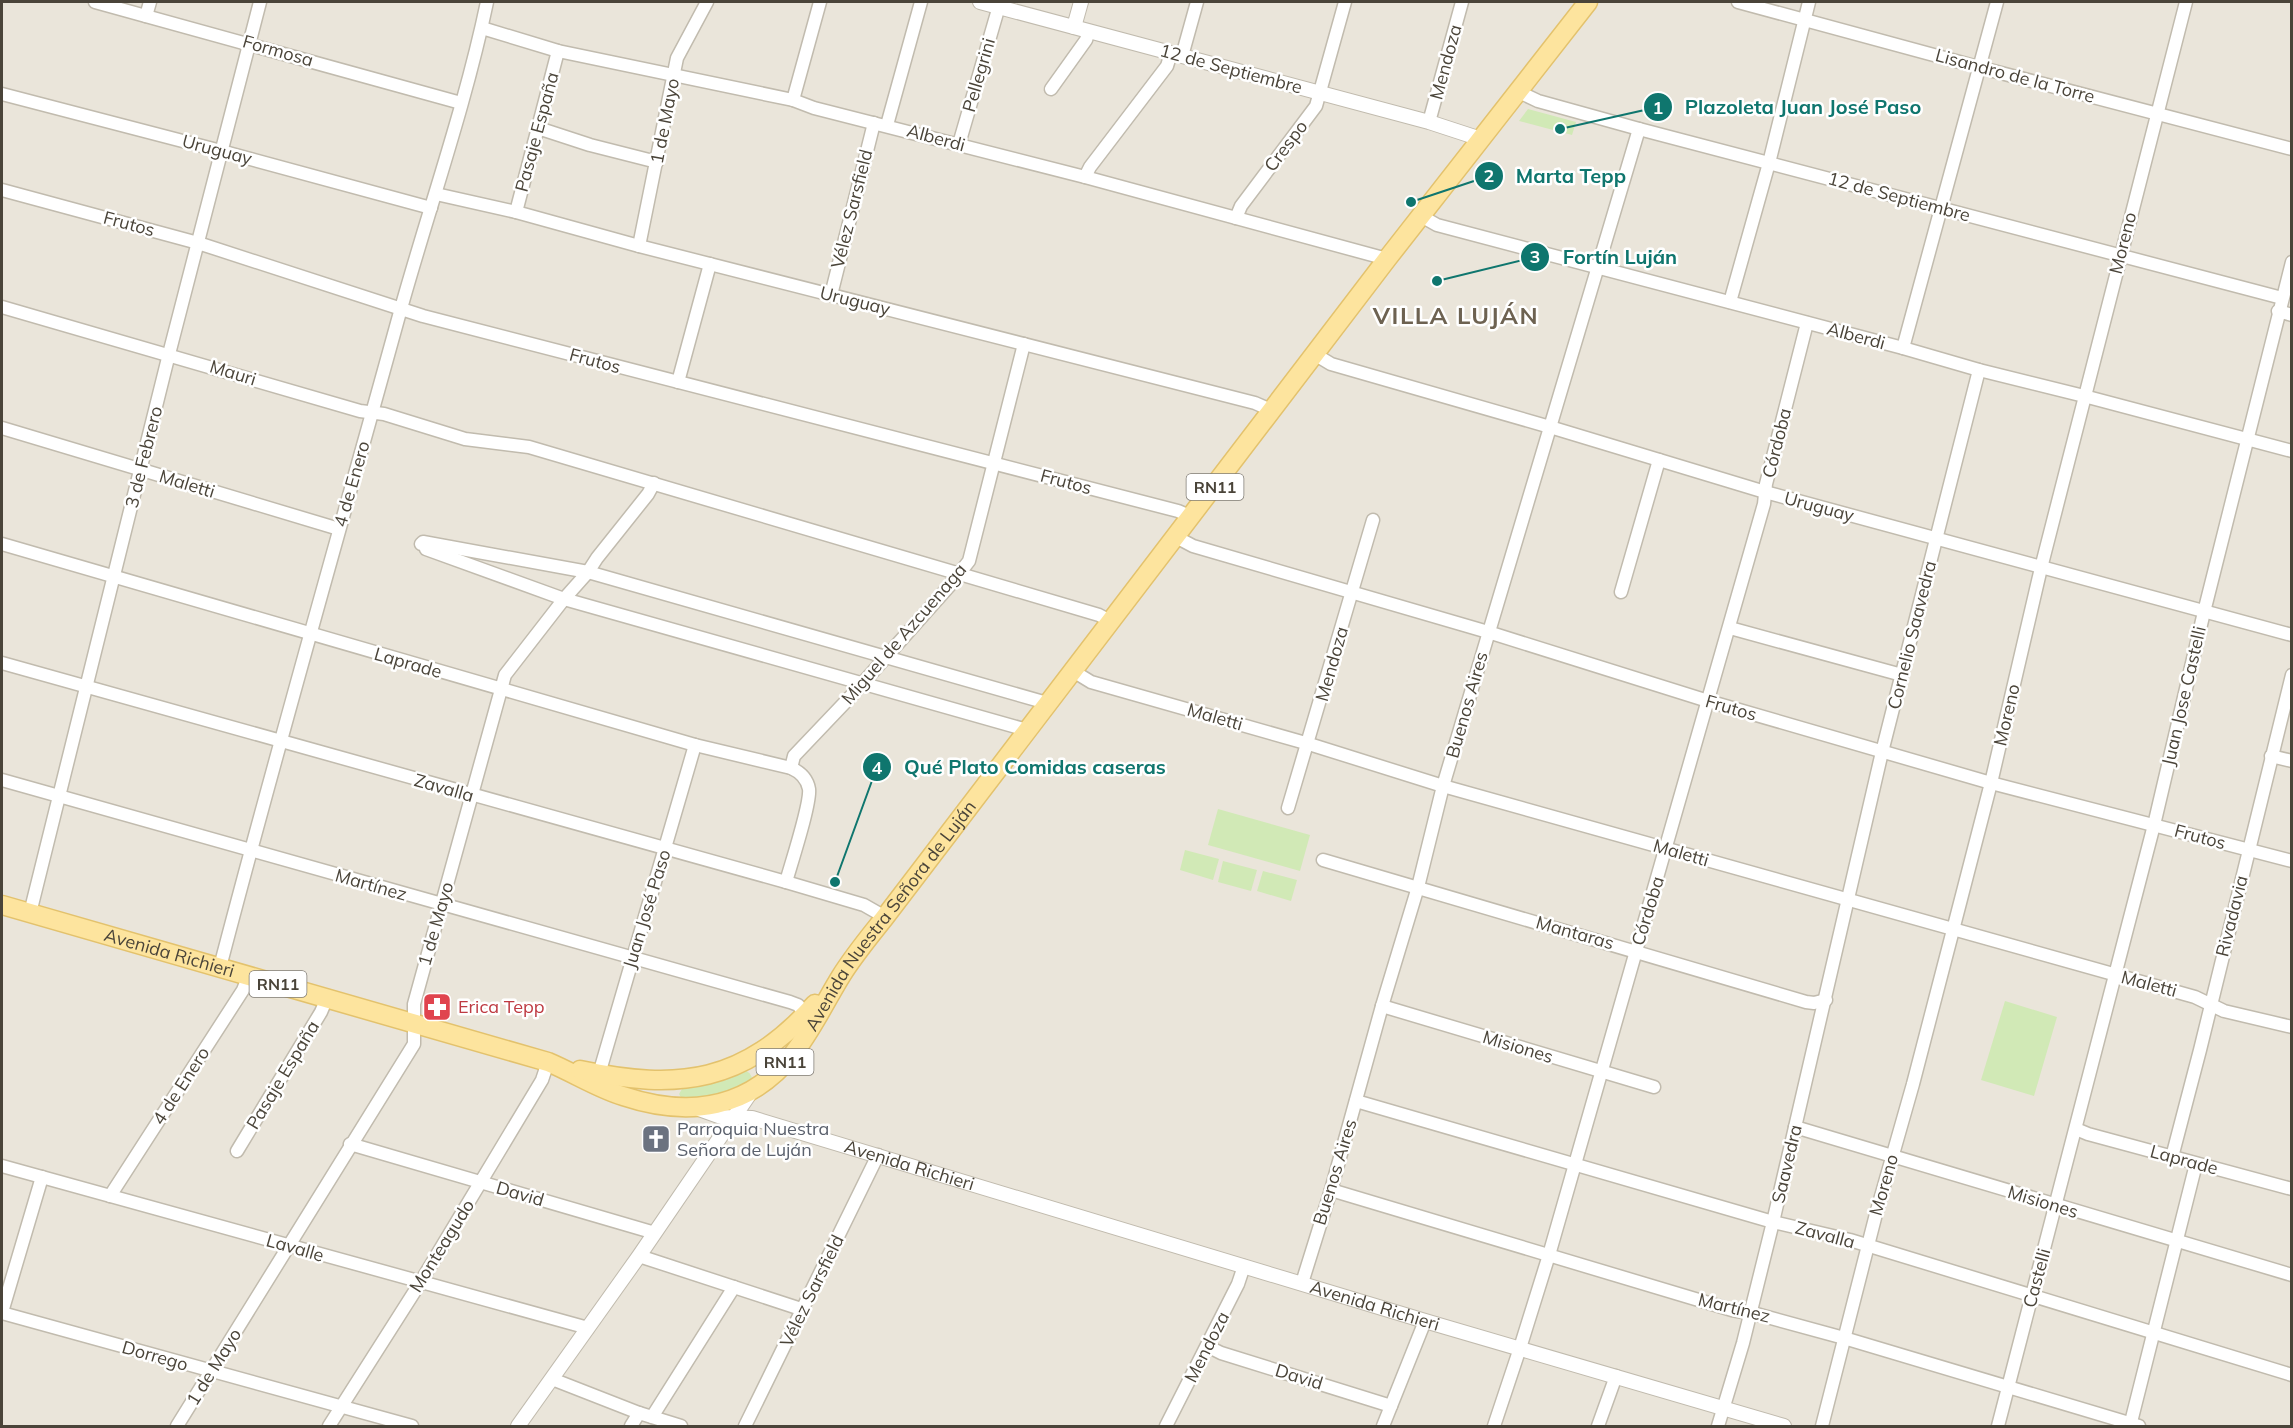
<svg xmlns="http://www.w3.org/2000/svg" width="2293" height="1428" font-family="Mulish,sans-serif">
<rect width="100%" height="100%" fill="#f6f3ec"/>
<rect fill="#eae5da" x="2" y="2" width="2289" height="1424"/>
<g fill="#d1e9b6">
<polygon points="1528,109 1576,122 1572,135 1519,121"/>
<polygon points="1218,809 1310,835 1300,871 1208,845"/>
<polygon points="1185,850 1219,859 1213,880 1180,870"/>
<polygon points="1223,861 1257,870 1251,891 1218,882"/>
<polygon points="1263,871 1297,880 1291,901 1257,891"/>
<polygon points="2005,1001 2057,1017 2034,1096 1981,1080"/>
<path d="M744,1069c6,4 9,7 8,14l-28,15 -42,1 -3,-5 6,-10z"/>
</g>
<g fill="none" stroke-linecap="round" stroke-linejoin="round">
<g stroke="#c1bbae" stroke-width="15">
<g id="minor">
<polyline points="95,2 461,103"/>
<polyline points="1738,2 1978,67 2292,149"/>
<polyline points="146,16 150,2"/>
<polyline points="482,28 558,51 793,100 814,108 1085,177 1387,259"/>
<polyline points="1182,56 1197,2"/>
<polyline points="1051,89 1086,40 1089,31"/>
<polyline points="1519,92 1538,101 1639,129 2282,298"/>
<polyline points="2,94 221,151 431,208"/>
<polyline points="793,100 820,2"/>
<polyline points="1429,122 1462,2"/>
<polyline points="887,125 921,2"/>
<polyline points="538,128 590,145 657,162"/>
<polyline points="959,144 999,6"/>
<polyline points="1085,177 1090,167 1167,66 1171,53"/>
<polyline points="2,190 198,243 423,316 1178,511 1192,517"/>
<polyline points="436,194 516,212 639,246 1255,403 1273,411"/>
<polyline points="516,212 558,51"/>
<polyline points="1421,216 1437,225 1903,348 1979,370 2084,396 2292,451"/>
<polyline points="1236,218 1241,206 1316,106 1345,2"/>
<polyline points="639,246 677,58 707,2"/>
<polyline points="831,295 874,123"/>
<polyline points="1730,302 1769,163 1809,2"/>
<polyline points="2,307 360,411 384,414 465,439 529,447 1099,615 1112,622"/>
<polyline points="2278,311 2292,315"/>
<polyline points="1903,348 1997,2"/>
<polyline points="1316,355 1331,364 1550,427 1765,492 2292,635"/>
<polyline points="678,382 710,264"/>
<polyline points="2,428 339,529"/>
<polyline points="1176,537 1193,546 1488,632 1708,701 1991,783 2292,861"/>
<path d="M2,544l693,201 96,23c9,4 16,10 18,21 2,14 -18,75 -23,93"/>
<polyline points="421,544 423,542 588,572 1047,703"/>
<polyline points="426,549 564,599 1027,730"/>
<polyline points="1621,592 1659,460"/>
<polyline points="1730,628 1902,675"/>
<polyline points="2,663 786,882 864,905 885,917"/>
<polyline points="1073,671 1091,682 1309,744 1443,786 2195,997 2224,1011 2292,1027"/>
<polyline points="2271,756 2292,761"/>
<polyline points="791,768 794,756 853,694 951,584 969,561 1024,344"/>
<polyline points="2,780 790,1002 798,1005 806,1015"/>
<polyline points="1288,808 1373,520"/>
<polyline points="1323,860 1806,1002 1814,1003 1826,1000"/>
<polyline points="30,913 169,354 260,2"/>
<path d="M220,967c57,-219 120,-437 180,-655 29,-104 65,-205 87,-310"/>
<polyline points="1382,1006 1654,1087"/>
<polyline points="599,1074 695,745"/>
<polyline points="1356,1101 1773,1222 1850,1240 2292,1375"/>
<polyline points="1795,1127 2292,1275"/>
<polyline points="2076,1129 2088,1134 2292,1189"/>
<polyline points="350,1144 655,1233"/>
<polyline points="237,1151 321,1012 327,998"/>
<polyline points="2172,1157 2200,1050 2292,675"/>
<polyline points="2,1166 588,1328"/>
<polyline points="1331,1190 1732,1310 1760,1315 1844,1338 2139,1426"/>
<polyline points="110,1196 243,990 249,975"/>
<polyline points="639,1256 804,1310"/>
<polyline points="1302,1283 1331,1190 1382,1006 1418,887 1443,786 1639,129"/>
<polyline points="2,1312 42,1177"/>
<polyline points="2,1313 412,1426"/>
<polyline points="1207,1346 1221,1353 1391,1406"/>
<polyline points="552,1379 639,1413 681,1426"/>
<polyline points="652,1417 734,1287"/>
<polyline points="177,1426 414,1044 414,1004 505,675 564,599 588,572 597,558 648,494 654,483"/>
<polyline points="329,1426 420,1283 542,1080 548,1062"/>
<polyline points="631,1426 639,1413"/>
<polyline points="745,1426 878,1155"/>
<polyline points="1166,1426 1238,1284 1244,1266"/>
<polyline points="1383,1426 1425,1321"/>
<polyline points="1494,1426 1520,1348 1549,1255 1764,504 1766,484 1807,323"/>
<polyline points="1598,1426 1616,1376"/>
<polyline points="1718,1426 1743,1343 1773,1222 1882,752 1979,370"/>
<polyline points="1822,1426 1876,1214 1913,1084 1953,930 1991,783 2041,568 2186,2"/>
<polyline points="1998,1426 2154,825 2204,612 2292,262"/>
<polyline points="2130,1426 2196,1164"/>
</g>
</g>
<g stroke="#c1bbae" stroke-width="16">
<g id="tertiary">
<polyline points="980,2 1429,122 1481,139"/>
<polyline points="1074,27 1081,2"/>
<path id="s1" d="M696,1108l25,9 31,1 673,203 359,105"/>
<polyline points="518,1426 639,1256 751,1092"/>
</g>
</g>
<g stroke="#e3c26d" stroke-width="21">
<g id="primary">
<path id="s2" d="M2,905l546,157c26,11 49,26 75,34 66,22 126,13 170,-42 19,-24 32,-52 48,-78 13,-21 29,-40 44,-59l502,-658 201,-257"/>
<path d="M580,1070c100,21 164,13 235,-66"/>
</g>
</g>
<use href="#minor" stroke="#fff" stroke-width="12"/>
<use href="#tertiary" stroke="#fff" stroke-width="14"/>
<use href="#primary" stroke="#fde49e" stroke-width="18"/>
</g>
<defs>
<g id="pharmacy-square" transform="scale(1.5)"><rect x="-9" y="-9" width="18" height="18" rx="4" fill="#e0444e" stroke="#fff"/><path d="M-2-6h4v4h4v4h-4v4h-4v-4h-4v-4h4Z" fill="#fff"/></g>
<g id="church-square" transform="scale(1.5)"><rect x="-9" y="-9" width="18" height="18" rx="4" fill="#6b7280" stroke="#fff"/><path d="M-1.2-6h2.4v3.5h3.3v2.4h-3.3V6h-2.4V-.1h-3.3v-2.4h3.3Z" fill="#fff"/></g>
</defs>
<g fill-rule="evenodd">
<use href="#pharmacy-square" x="437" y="1007"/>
<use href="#church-square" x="656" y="1139"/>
</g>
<g text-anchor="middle" stroke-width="5" stroke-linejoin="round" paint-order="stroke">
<g fill="#fff" stroke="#807c74" stroke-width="1.5">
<rect x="1186.5" y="474" width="57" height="26" rx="4.5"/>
<rect x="249.5" y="971" width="57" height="26" rx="4.5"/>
<rect x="756.5" y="1049" width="57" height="26" rx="4.5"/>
</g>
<g font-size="16" font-weight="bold" fill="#4a4439">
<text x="1215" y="493">RN11</text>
<text x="278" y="990">RN11</text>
<text x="785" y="1068">RN11</text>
</g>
<g font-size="18" fill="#4a4439" stroke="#fff">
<text transform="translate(278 51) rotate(16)" y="6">Formosa</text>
<text transform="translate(1446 62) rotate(-75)" y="6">Mendoza</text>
<text transform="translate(1231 69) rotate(15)" y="6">12 de Septiembre</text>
<text transform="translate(979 75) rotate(-74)" y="6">Pellegrini</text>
<text transform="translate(2015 76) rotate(15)" y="6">Lisandro de la Torre</text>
<text transform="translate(665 121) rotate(-79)" y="6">1 de Mayo</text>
<text transform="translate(537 132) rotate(-75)" y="6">Pasaje España</text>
<text transform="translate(936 138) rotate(15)" y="6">Alberdi</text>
<text transform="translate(1286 146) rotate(-53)" y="6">Crespo</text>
<text transform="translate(217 150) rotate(15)" y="6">Uruguay</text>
<text transform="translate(1899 197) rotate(15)" y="6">12 de Septiembre</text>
<text transform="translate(852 209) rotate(-76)" y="6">Vélez Sarsfield</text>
<text transform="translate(129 224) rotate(15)" y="6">Frutos</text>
<text transform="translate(2123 243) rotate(-76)" y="6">Moreno</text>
<text transform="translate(855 301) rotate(14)" y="6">Uruguay</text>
<text transform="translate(1856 336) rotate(15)" y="6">Alberdi</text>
<text transform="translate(595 361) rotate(15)" y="6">Frutos</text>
<text transform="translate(233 373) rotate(17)" y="6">Mauri</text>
<text transform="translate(1777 443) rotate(-76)" y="6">Córdoba</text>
<text transform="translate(144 457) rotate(-76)" y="6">3 de Febrero</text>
<text transform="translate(1066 482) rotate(15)" y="6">Frutos</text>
<text transform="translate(187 484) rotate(17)" y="6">Maletti</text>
<text transform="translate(352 484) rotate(-74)" y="6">4 de Enero</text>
<text transform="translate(1819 507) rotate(15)" y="6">Uruguay</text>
<text transform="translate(904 634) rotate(-49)" y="6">Miguel de Azcuenaga</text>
<text transform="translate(1912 635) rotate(-76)" y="6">Cornelio Saavedra</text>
<text transform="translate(408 663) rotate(16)" y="6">Laprade</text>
<text transform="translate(1332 664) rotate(-74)" y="6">Mendoza</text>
<text transform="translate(2184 696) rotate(-77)" y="6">Juan Jose Castelli</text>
<text transform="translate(1467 705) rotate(-74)" y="6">Buenos Aires</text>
<text transform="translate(1731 708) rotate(16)" y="6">Frutos</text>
<text transform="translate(2007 715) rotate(-77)" y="6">Moreno</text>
<text transform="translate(1215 717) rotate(16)" y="6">Maletti</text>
<text transform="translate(444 788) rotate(16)" y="6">Zavalla</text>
<text transform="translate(2200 837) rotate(15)" y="6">Frutos</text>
<text transform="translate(1681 853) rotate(16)" y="6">Maletti</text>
<text transform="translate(371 885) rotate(16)" y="6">Martínez</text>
<text transform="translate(647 909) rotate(-73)" y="6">Juan José Paso</text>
<text transform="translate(1648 911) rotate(-73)" y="6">Córdoba</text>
<text dy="6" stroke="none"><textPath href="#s2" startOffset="1008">Avenida Nuestra Señora de Luján</textPath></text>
<text transform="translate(2232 916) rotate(-76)" y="6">Rivadavia</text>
<text transform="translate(436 924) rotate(-74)" y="6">1 de Mayo</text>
<text transform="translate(1575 933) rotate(16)" y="6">Mantaras</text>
<text dy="6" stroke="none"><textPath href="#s2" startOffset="174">Avenida Richieri</textPath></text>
<text transform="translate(2149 984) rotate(15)" y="6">Maletti</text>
<text transform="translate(1518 1047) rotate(17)" y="6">Misiones</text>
<text transform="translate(283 1075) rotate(-59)" y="6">Pasaje España</text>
<text transform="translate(181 1086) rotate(-57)" y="6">4 de Enero</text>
<text transform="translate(2184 1160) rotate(15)" y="6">Laprade</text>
<text transform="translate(1787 1164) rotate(-77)" y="6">Saavedra</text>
<text dy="6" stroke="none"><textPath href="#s1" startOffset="222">Avenida Richieri</textPath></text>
<text transform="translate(1335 1172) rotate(-73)" y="6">Buenos Aires</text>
<text transform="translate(1884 1185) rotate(-74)" y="6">Moreno</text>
<text transform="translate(520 1194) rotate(16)" y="6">David</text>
<text transform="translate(2043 1202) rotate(17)" y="6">Misiones</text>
<text transform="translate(1825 1235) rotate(15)" y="6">Zavalla</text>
<text transform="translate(442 1246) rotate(-58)" y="6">Monteagudo</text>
<text transform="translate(295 1248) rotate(16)" y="6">Lavalle</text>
<text transform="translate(2037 1278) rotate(-75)" y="6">Castelli</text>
<text transform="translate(812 1291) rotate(-64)" y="6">Vélez Sarsfield</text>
<text dy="6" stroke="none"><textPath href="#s1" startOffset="708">Avenida Richieri</textPath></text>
<text transform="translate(1734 1308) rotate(14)" y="6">Martínez</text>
<text transform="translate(1207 1347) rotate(-63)" y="6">Mendoza</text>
<text transform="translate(155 1356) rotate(16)" y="6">Dorrego</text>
<text transform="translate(214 1367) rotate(-58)" y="6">1 de Mayo</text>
<text transform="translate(1299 1377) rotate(17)" y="6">David</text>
</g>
<g font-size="18" fill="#be3a42" stroke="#fff" text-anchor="start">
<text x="458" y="1013">Erica Tepp</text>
</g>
<g font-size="18" fill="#5b616d" stroke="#fff" text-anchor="start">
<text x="677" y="1135">Parroquia Nuestra<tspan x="677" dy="21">Señora de Luján</tspan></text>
</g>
<g font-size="24" font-weight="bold" letter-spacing="1.5" fill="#6d6251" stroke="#fff">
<text x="1456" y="324">VILLA LUJÁN</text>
</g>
</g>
<path fill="none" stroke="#0f766e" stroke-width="2" d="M1560 129L1658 107M1411 202L1489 176M1437 281L1535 257M835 882L877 767"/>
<g fill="#0f766e" stroke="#fff" stroke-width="2">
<circle cx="1560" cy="129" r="6"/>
<circle cx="1411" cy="202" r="6"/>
<circle cx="1437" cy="281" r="6"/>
<circle cx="835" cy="882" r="6"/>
<circle cx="1658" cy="107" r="15"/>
<circle cx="1489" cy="176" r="15"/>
<circle cx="1535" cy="257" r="15"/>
<circle cx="877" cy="767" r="15"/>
</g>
<g font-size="18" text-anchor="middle" font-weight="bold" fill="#fff">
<text x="1658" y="114">1</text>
<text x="1489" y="182">2</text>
<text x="1535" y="263">3</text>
<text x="877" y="774">4</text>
</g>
<g font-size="20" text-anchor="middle" font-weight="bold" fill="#0f766e" stroke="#fff" stroke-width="5" stroke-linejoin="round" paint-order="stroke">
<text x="1803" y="114">Plazoleta Juan José Paso</text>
<text x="1571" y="183">Marta Tepp</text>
<text x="1620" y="264">Fortín Luján</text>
<text x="1035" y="774">Qué Plato Comidas caseras</text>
</g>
<rect width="2293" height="1428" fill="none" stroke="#4a4439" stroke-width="6"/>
</svg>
